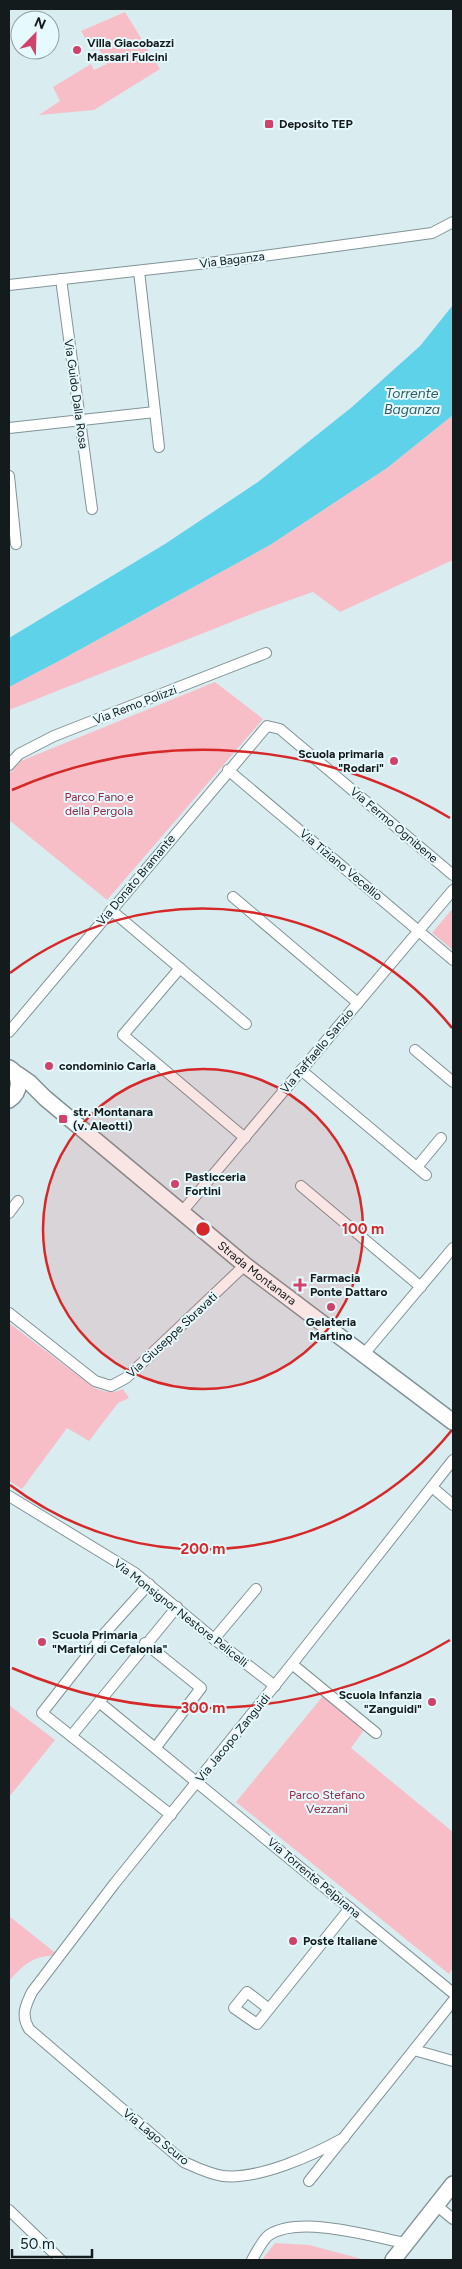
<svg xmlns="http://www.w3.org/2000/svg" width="462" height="2269" font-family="Figtree,sans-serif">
<rect width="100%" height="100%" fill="#d9ecf0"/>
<g fill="#f8bec7">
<polygon points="125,12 160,69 94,110 39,115 60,101 53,87 91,64 94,70 107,64 98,47 92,50 81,31"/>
<polygon points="453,415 453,560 340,612 313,592 259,611 9,710 9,687 59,661 270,545 387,468"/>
<polygon points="215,682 263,719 107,900 9,820 9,774 21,761"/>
<polygon points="453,908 453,950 432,933"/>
<path d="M9,1323l84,64c10,5 19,7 30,2l6,9 -11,5 -29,38 -22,-13 -45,61 -13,-8z"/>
<polygon points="323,1696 364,1730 351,1748 453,1832 453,1968 449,1974 236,1802"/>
<polygon points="9,1705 55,1740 9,1797"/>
<path d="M9,1916l49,39c-25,1 -33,8 -49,26z"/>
<polygon points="275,2243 309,2245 362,2259 361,2260 262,2260"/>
</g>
<polygon fill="#5dd2e8" points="453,305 453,415 387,468 270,545 59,661 9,687 9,638 165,544 258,482 352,407 420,346"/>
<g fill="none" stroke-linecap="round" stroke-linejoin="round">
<g stroke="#819396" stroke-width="12">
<g id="street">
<polyline points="139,271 159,447"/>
<polyline points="61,279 92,509"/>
<polyline points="9,285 234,260 432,233 453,222"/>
<polyline points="9,428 155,412"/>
<polyline points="9,476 16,544"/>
<polyline points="9,765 19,754 54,736 266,653"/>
<polyline points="228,770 453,960"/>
<polyline points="233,897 358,1003"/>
<polyline points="111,910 246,1024"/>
<polyline points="180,968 123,1035 245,1138"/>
<polyline points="9,1032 267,726 280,729 453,875"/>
<polyline points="415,1050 453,1082"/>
<polyline points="301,1070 426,1175"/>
<polyline points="417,1167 441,1138"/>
<polyline points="301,1186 421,1287"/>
<polyline points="9,1213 18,1201"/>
<polyline points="181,1213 453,890"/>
<polyline points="9,1313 95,1381 111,1386 126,1378 245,1265"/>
<polyline points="364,1354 453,1248"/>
<polyline points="432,1487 453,1505"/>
<polyline points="9,1496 135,1573 214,1639 275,1686"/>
<polyline points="149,1584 104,1634 42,1713 171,1815"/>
<polyline points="214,1639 256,1589"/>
<polyline points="145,1643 201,1688 156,1747"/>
<polyline points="292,1664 376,1733"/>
<polyline points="99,1702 453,1993"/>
<polyline points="72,1735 177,1607"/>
<polyline points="269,2009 247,1992 234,2008 257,2024 350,1908"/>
<polyline points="414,2050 453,2061"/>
<path d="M344,2138c-31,17 -85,42 -121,38 -14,-2 -26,-8 -39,-14l-155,-133c-8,-13 -4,-23 3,-37l83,-109 177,-219 161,-204"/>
<polyline points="309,2181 453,2001"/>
<polyline points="436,2205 453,2219"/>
<polyline points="9,2210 61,2260"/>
<path d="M252,2260c4,-7 11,-21 17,-25 31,-20 101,1 136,8"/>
</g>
</g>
<g stroke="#819396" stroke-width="18">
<g id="secondary">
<path d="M9,1068c13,8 12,24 0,32"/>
<path id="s1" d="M17,1074l13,9 15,15 200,167 208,157"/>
<polyline points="393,2260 453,2184"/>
</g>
</g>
<use href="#street" stroke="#fff" stroke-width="10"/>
<use href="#secondary" stroke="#fff" stroke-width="15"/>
</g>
<circle cx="203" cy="1229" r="160" fill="#d62828" fill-opacity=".12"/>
<g fill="none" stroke="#d62828" stroke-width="2.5">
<circle cx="203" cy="1229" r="160"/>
<path d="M452 1430A320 320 0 0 1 10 1485M10 973A320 320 0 0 1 452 1028"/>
<path d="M450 1640A479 479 0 0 1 12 1668M12 790A479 479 0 0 1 450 818"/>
</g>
<g fill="#d1426a" stroke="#e6f9fd" stroke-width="2">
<circle cx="77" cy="50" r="5"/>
<rect x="264" y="119" width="10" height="10" rx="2.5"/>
<circle cx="394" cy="761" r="5"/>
<circle cx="49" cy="1066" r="5"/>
<rect x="58" y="1114" width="10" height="10" rx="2.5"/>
<circle cx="175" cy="1184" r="5"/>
<path d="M297.5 1277.5h5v5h5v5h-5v5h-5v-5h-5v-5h5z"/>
<circle cx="331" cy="1307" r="5"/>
<circle cx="42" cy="1642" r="5"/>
<circle cx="432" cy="1702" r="5"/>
<circle cx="293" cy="1941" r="5"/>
</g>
<g text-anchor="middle" stroke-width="4" stroke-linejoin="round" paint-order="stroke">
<g font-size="12" font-weight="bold" fill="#141b1c" stroke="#e6f9fd" text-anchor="start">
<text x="87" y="47">Villa Giacobazzi<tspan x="87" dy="14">Massari Fulcini</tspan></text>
<text x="279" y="128">Deposito TEP</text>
<text x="384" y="758" text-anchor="end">Scuola primaria<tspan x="384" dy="14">"Rodari"</tspan></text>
<text x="59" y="1070">condominio Carla</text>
<text x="73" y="1116">str. Montanara<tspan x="73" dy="14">(v. Aleotti)</tspan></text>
<text x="185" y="1181">Pasticceria<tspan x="185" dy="14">Fortini</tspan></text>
<text x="310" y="1282">Farmacia<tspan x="310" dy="14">Ponte Dattaro</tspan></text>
<text x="331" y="1326" text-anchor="middle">Gelateria<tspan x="331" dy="14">Martino</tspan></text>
<text x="52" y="1639">Scuola Primaria<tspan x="52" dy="14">"Martiri di Cefalonia"</tspan></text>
<text x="422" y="1699" text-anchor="end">Scuola Infanzia<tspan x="422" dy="14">"Zanguidi"</tspan></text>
<text x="303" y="1945">Poste Italiane</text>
</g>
<g font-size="12" fill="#141b1c" stroke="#e6f9fd">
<text transform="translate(232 260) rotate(-7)" y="4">Via Baganza</text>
<text transform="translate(76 394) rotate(82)" y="4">Via Guido Dalla Rosa</text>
<text transform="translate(135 705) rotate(-21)" y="4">Via Remo Polizzi</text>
<text transform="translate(394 825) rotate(40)" y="4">Via Fermo Ognibene</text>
<text transform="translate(341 865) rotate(40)" y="4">Via Tiziano Vecellio</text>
<text transform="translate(136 880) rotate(-50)" y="4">Via Donato Bramante</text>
<text transform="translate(317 1051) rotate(-50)" y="4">Via Raffaello Sanzio</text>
<text dy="4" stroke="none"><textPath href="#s1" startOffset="312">Strada Montanara</textPath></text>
<text transform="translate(172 1335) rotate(-43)" y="4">Via Giuseppe Sbravati</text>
<text transform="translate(181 1613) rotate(38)" y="4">Via Monsignor Nestore Pelicelli</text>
<text transform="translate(233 1738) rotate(-51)" y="4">Via Jacopo Zanguidi</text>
<text transform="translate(314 1878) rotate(40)" y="4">Via Torrente Pelpirana</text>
<text transform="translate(156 2137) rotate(39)" y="4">Via Lago Scuro</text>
</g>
<g font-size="12" fill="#912b47" stroke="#e6f9fd">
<text x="99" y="801">Parco Fano e<tspan x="99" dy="14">della Pergola</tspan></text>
<text x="327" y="1799">Parco Stefano<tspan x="327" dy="14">Vezzani</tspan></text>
</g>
<g font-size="14" font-style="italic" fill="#2d5e68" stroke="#e6f9fd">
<text x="412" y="398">Torrente<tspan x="412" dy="16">Baganza</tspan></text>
</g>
</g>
<circle cx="203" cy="1229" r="8" fill="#d62828" stroke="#e6f9fd" stroke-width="2.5"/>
<g font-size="15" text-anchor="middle" font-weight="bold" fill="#d62828" stroke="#e6f9fd" stroke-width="4" stroke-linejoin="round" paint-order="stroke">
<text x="363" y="1234">100 m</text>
<text x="203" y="1554">200 m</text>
<text x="203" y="1713">300 m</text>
</g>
<rect width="462" height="2269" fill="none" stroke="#141b1c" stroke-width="20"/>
<g transform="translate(35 35) rotate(23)"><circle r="24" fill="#e6f9fd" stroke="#92a0a3"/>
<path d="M0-4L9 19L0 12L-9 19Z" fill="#d1426a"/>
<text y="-8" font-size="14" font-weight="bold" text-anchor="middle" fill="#141b1c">N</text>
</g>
<path d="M12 2249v8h80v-8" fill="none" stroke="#141b1c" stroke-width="2.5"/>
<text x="20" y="2249" font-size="15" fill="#141b1c" stroke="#e6f9fd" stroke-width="4" paint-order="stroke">50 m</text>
</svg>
